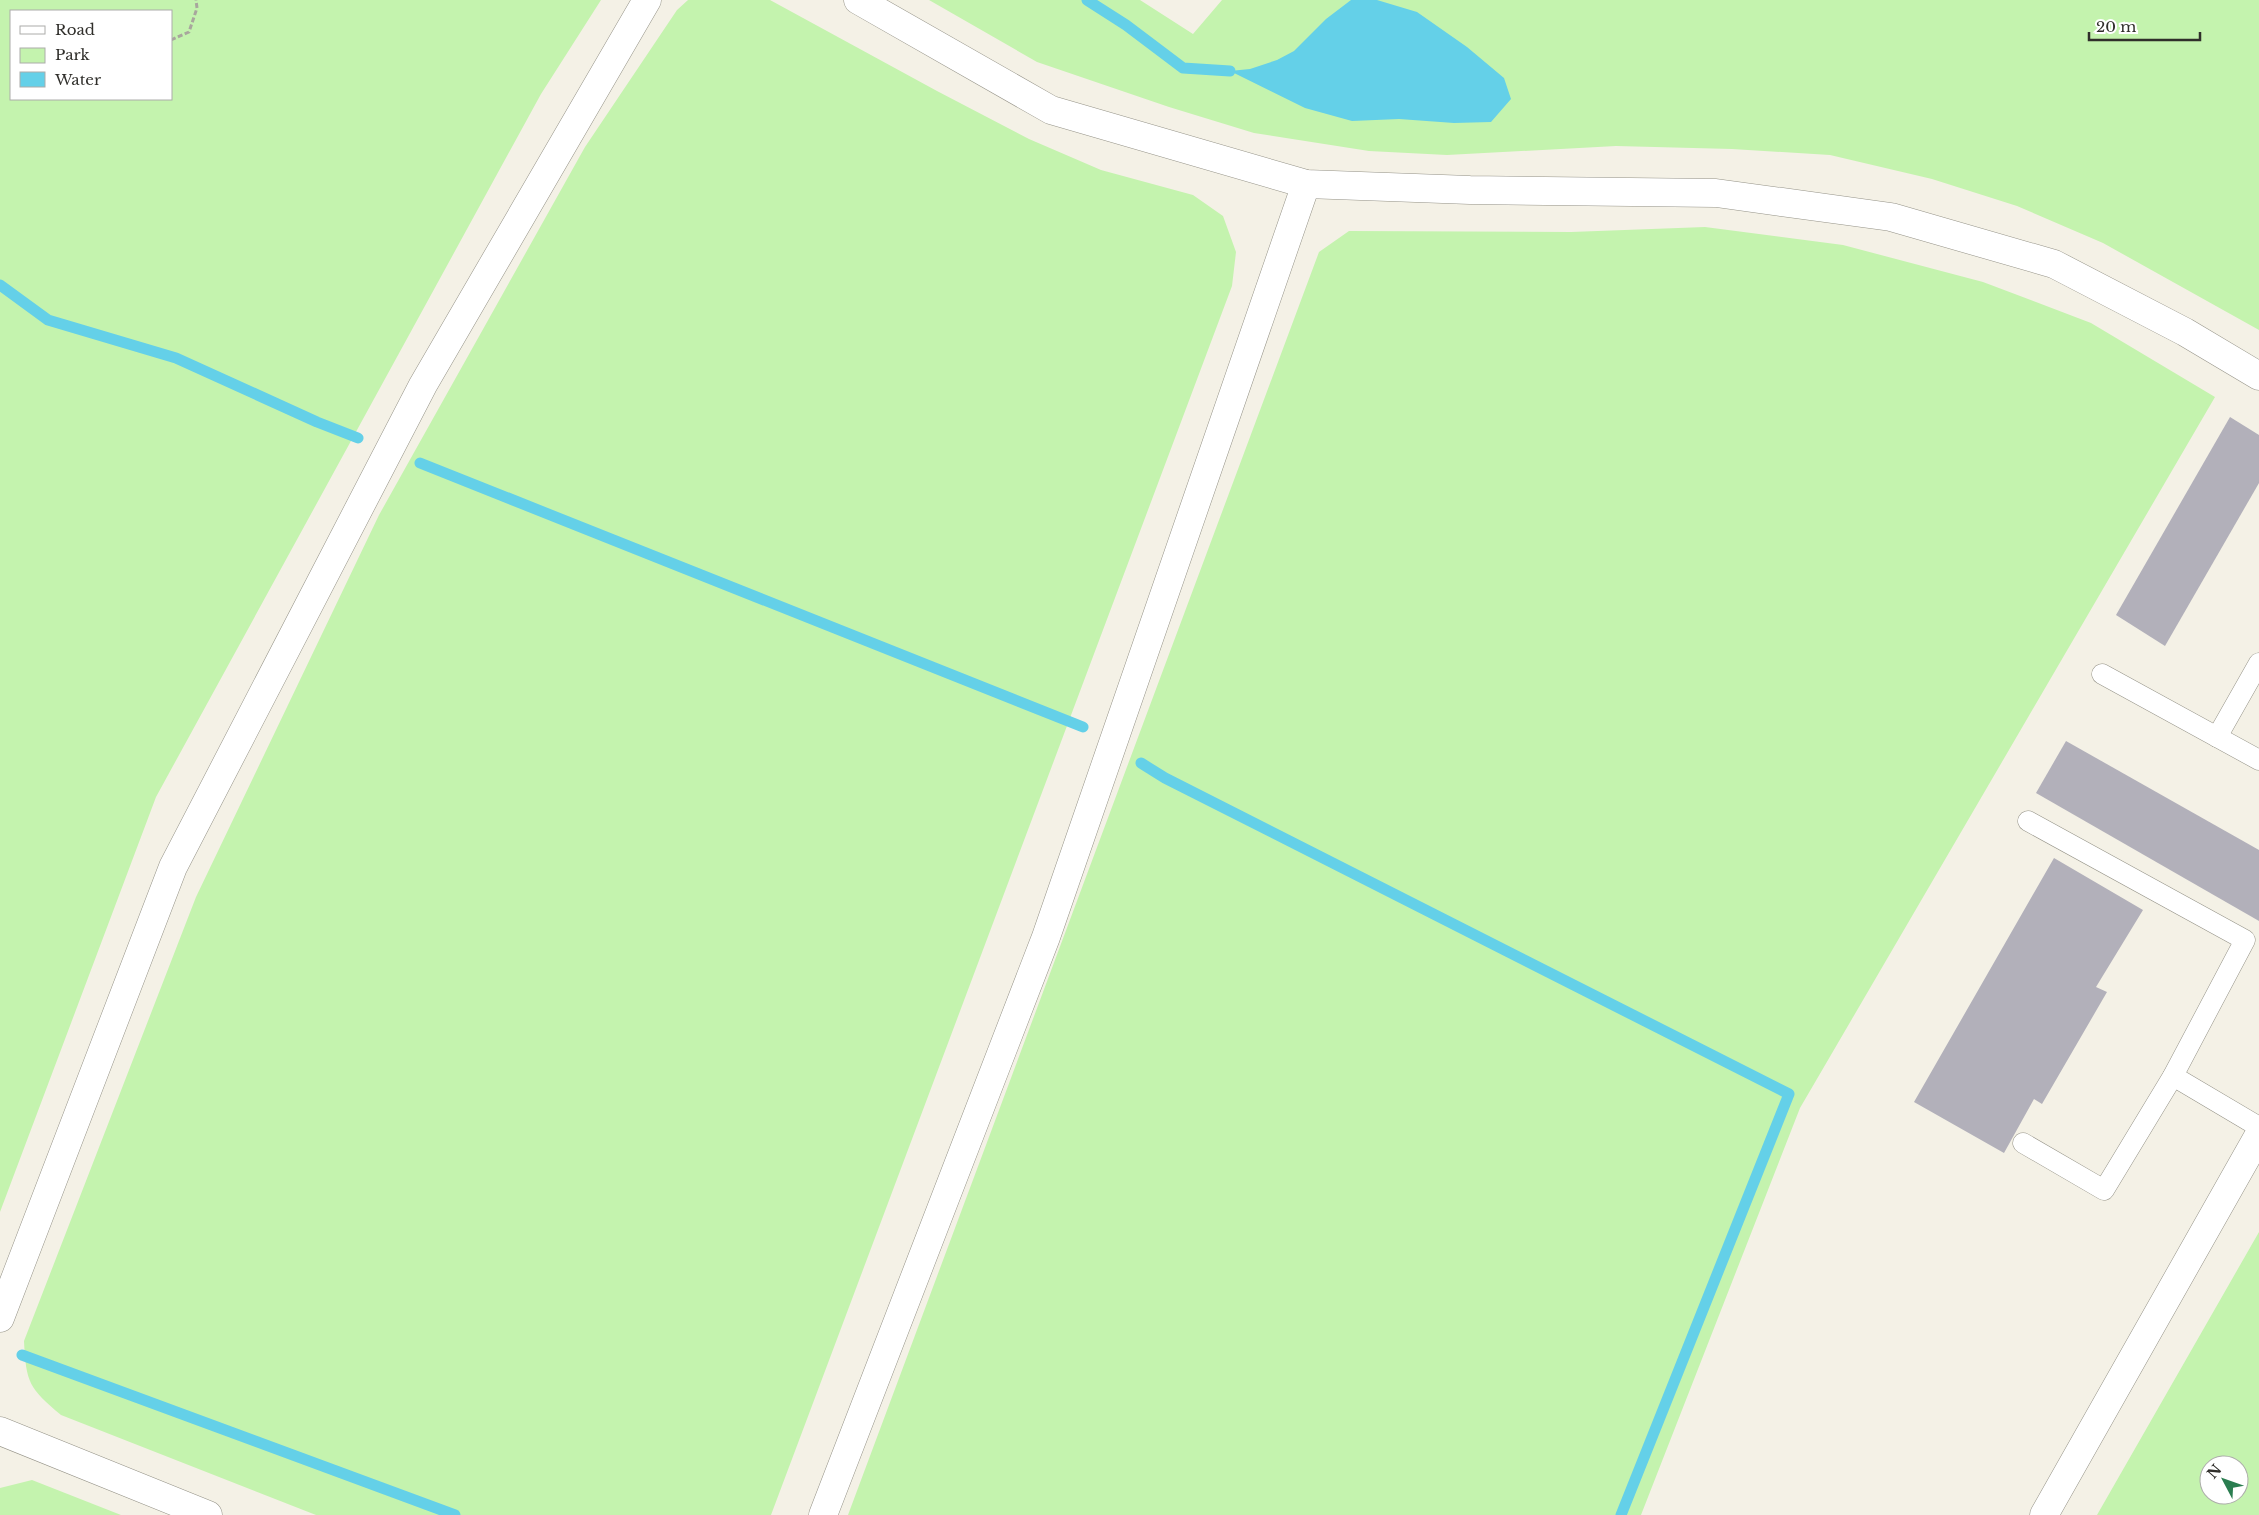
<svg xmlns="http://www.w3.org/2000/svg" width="2259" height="1515" font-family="'Libre Baskerville',serif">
<rect width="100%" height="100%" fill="#f4f1e6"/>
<g fill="#c4f3ae" fill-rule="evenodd">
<path d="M0,0h601l-60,94 -385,703 -156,415zM11,11h160v88h-160z"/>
<path d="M688,0h82l167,91 92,48 72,31 92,25 30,21 13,36 -4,34 -461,1229h-455l-255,-100c-32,-27 -35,-32 -37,-74l172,-444 183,-382 206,-368 92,-137z"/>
<polygon points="929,0 1140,0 1193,34 1222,0 2259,0 2259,330 2103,243 2017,206 1932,179 1830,155 1732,149 1616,146 1447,155 1369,151 1254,133 1169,107 1037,62"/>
<polygon points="1705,227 1843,245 1983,282 2091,323 2215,397 1800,1108 1641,1515 848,1515 1319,252 1349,231 1571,232"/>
<path d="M2259,1232v283h-162zM2209,1465h30v30h-30z"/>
<polygon points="32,1480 121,1515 0,1515 0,1488"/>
</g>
<polygon fill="#64d0e8" points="1351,0 1377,0 1417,12 1467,47 1504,78 1511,99 1491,122 1454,123 1399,119 1352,121 1305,108 1230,71 1250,69 1277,60 1294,51 1326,19"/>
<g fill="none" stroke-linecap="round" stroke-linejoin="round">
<g stroke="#64d0e8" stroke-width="11">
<polyline points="1087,0 1126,25 1183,68 1230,71"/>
<polyline points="0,285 48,320 176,358 317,422 358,438"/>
<polyline points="420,463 1083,727"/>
<polyline points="1141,763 1165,778 1789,1094 1621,1515"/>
<polyline points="22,1355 455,1515"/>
</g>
</g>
<g fill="#b2b0ba">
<polygon points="2230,417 2259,435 2259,483 2165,646 2116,615"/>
<polygon points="2066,741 2259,850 2259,921 2036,793"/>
<polygon points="2054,858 2143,910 2096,987 2107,992 2042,1104 2034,1099 2004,1153 1914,1102"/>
</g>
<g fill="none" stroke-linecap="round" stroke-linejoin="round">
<g stroke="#959388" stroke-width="21">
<g id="service">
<polyline points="2102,674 2259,760"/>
<polyline points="2217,737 2259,663"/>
<polyline points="2173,1076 2259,1127"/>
<polyline points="2023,1143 2104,1190 2173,1076 2245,940 2028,821"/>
</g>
</g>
<g stroke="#959388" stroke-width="29">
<g id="minor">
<polyline points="858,0 1051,110 1306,184 1470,190 1716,193 1891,217 2054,264 2185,332 2259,376"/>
<polyline points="0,1318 173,867 423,385 647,0"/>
<polyline points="0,1431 208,1515"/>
<polyline points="823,1515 1046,937 1306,184"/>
<polyline points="2044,1515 2259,1135"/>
</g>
</g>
<polyline stroke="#a8a69d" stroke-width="3" stroke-dasharray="5 2.5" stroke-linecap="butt" points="171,40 189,32 197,8 196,0"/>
<use href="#service" stroke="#fff" stroke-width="20"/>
<use href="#minor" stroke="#fff" stroke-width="28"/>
</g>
<rect x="10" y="10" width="162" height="90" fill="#ffffff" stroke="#acacaa"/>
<rect x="20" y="26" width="25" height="8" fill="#ffffff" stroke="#acacaa"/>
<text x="55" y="35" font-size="15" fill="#302f2b">Road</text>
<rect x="20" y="48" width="25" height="15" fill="#c4f3ae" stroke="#acacaa"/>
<text x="55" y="60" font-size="15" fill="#302f2b">Park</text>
<rect x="20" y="72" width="25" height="15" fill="#64d0e8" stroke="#acacaa"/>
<text x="55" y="85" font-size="15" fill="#302f2b">Water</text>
<g transform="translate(2224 1480) rotate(311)"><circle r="24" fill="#ffffff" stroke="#acacaa"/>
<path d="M0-4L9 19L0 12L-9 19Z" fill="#2a7d50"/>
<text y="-8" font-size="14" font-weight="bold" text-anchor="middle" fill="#302f2b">N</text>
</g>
<path d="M2089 32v8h111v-8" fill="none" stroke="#302f2b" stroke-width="2.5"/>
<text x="2096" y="32" font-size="15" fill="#302f2b" stroke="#ffffff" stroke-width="4" paint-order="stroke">20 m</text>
</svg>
